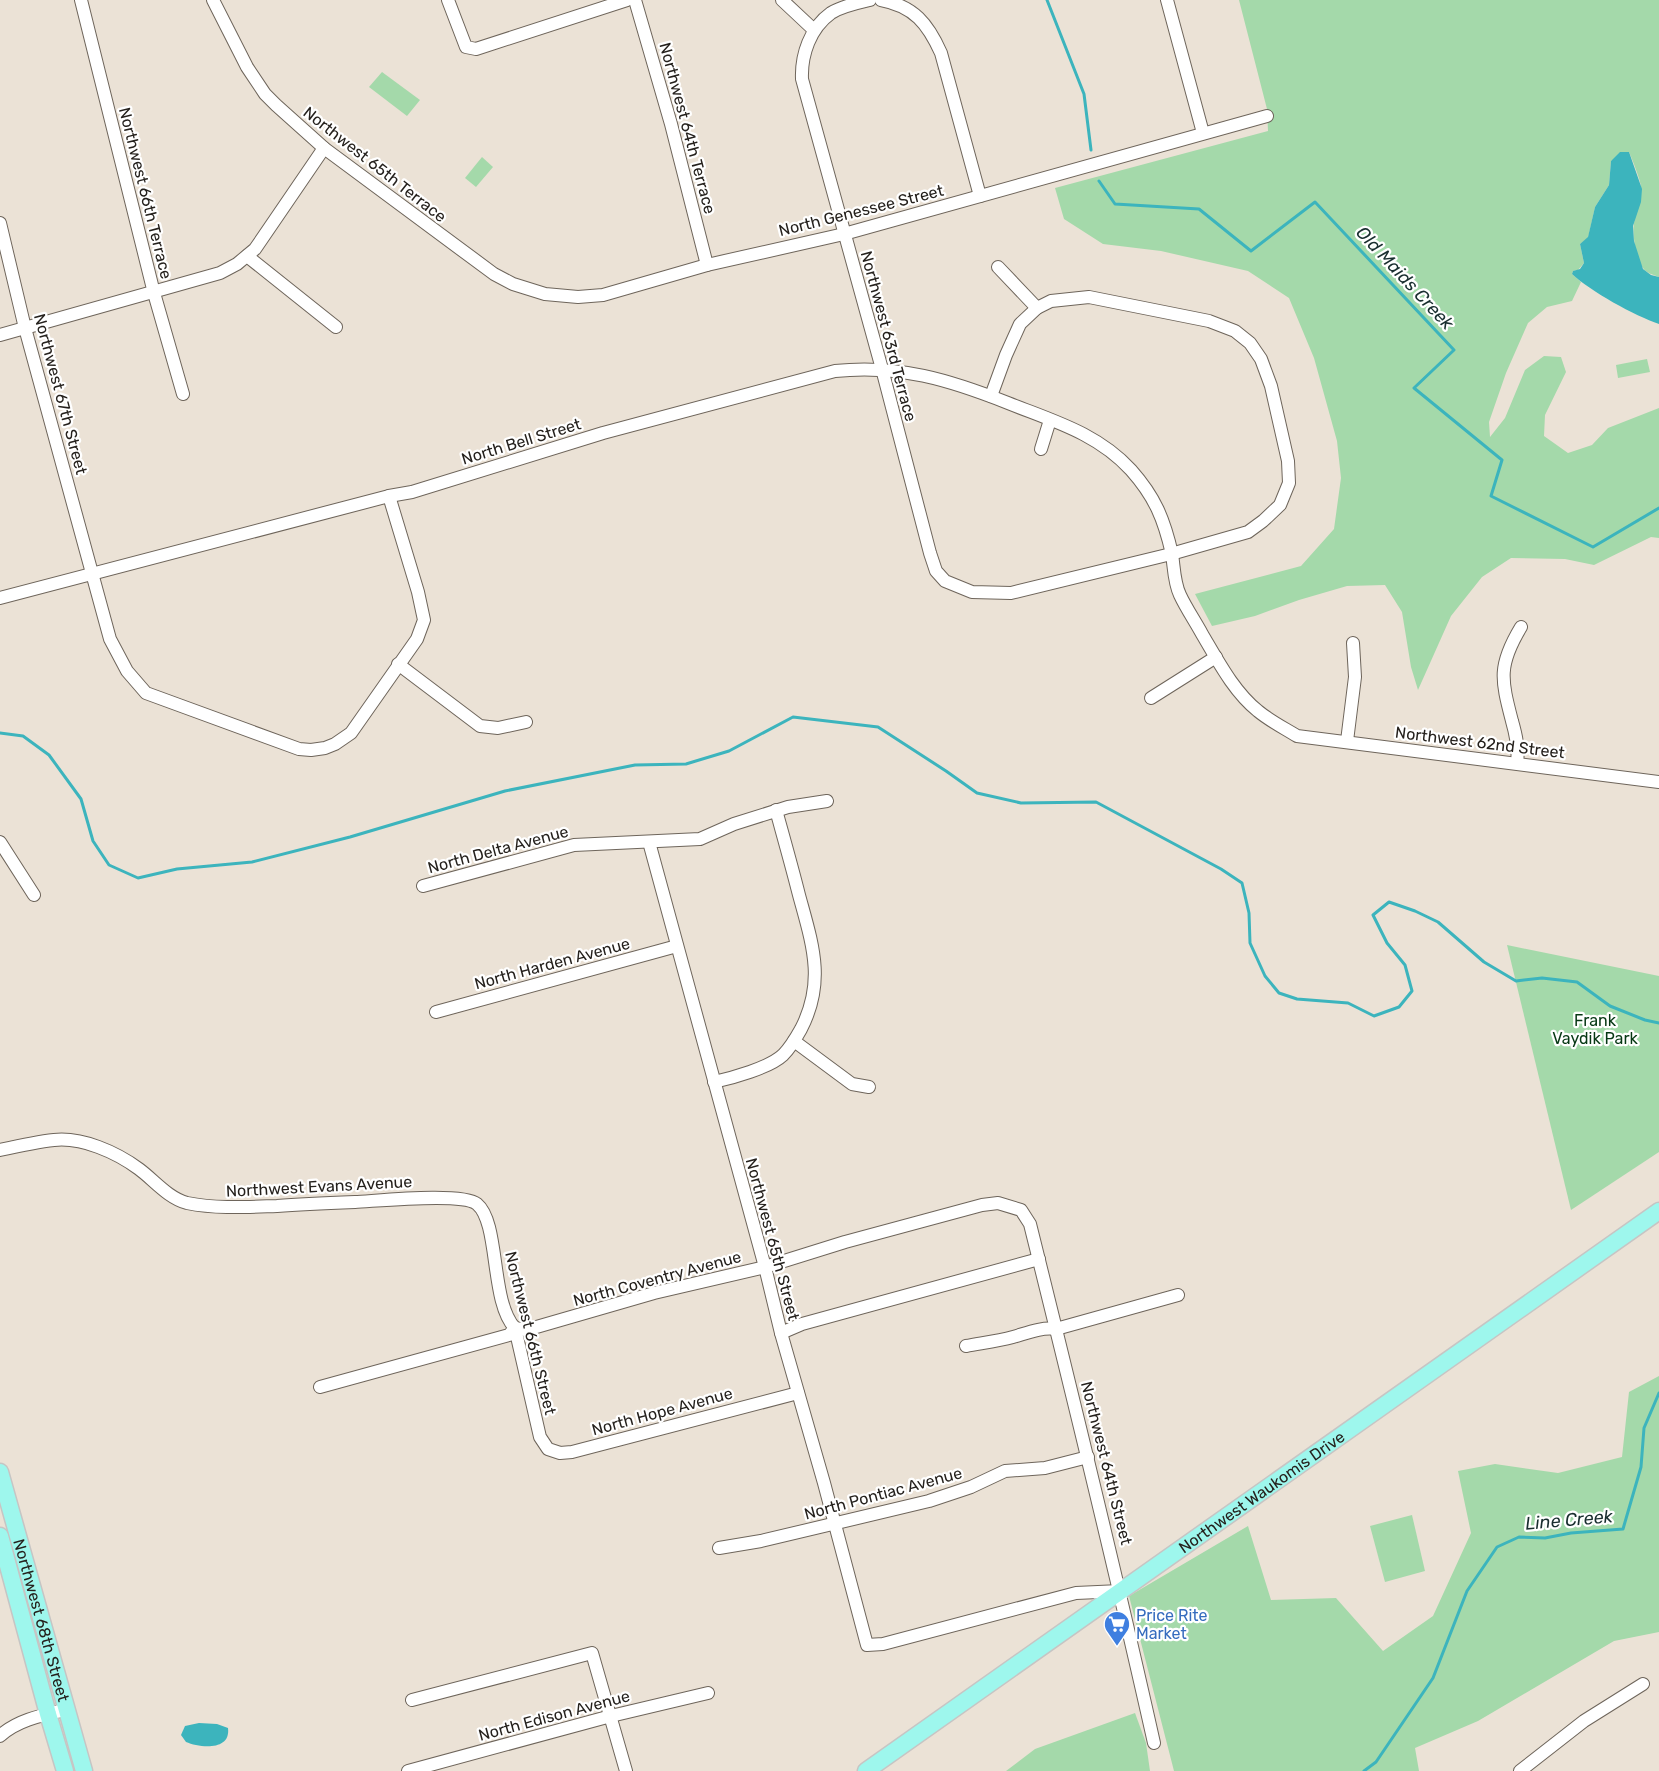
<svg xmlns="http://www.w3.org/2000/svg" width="1659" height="1771" font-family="Rubik,sans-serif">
<rect width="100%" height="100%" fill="#ebe2d6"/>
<g fill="#a4d9aa">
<path d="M1239,0h420v277c-5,-2 -13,-4 -16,-9 -7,-9 -11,-33 -9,-45 2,-13 8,-21 7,-36 0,-6 -9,-28 -12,-35l-18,9 -2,24 -14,22 -7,31 -8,6 4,19 -6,7 -5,1 -1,3 9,8 -9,19 -25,6 -19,16 -22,50 -17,49 1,15 15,-19 20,-48 19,-14 17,1 5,15 -21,43 -1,21 24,17 24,-8 16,-17 51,-20v130l-8,-1 -57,28 -29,-6 -54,-1 -29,19 -31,39 -33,74 -7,-23 -9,-55 -17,-27 -38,1 -48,14 -44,16 -43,10 -17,-32 106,-28 33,-37 7,-51 -4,-37 -23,-83 -25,-60 -41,-27 -87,-20 -58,-7 -39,-25 -9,-31 213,-57 -1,-22z"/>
<polygon points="382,72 420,100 407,116 369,87"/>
<polygon points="482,157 493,167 476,187 465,178"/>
<polygon points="1647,359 1650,372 1618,378 1616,365"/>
<polygon points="1507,945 1659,976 1659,1152 1571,1210"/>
<polygon points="1659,1376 1659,1632 1614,1641 1478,1721 1415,1748 1419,1771 1174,1771 1129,1596 1248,1526 1271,1600 1336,1598 1383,1651 1433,1616 1471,1533 1458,1471 1495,1464 1558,1473 1622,1457 1629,1392"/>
<polygon points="1412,1515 1425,1571 1385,1582 1370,1526"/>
<polygon points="1135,1713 1146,1743 1150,1771 1006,1771 1035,1749"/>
</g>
<g fill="#3cb4bd">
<path d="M1620,152h9l13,37 -1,13 -8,24 1,15 9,28 8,6 8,2v47c-24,-8 -69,-33 -87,-50l1,-3 7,-2 4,-6 -4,-19 8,-7 7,-30 14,-22 2,-24z"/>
<path d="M199,1723l18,1 11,4c3,23 -28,20 -42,14l-5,-7 4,-9z"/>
</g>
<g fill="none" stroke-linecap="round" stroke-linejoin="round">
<g stroke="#3cb4bd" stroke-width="3">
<polyline points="1047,0 1084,94 1091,150"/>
<polyline points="1099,181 1115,204 1199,209 1251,251 1315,202 1454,350 1414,388 1502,460 1491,496 1593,547 1659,508"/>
<polyline points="0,733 23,736 49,755 81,799 93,841 109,865 138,878 177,869 252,862 350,837 505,791 635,765 686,764 729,751 793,717 878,727 946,771 977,793 1021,803 1096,802 1221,869 1242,883 1249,913 1250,943 1265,976 1279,993 1297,999 1348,1003 1374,1016 1399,1007 1412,991 1405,965 1387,943 1373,915 1389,902 1415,911 1438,922 1484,962 1516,981 1542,978 1577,982 1610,1006 1645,1020 1659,1023"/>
<polyline points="1364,1771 1376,1762 1433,1678 1467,1591 1497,1547 1519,1537 1545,1538 1571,1533 1623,1529 1641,1467 1644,1428 1659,1393"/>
</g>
<g stroke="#6e655b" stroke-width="14">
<g id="minor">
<polyline points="81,0 154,293 183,394"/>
<polyline points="213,0 247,67 265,94 276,105 324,148 494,274 513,284 545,294 578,297 603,295 707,265 844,234 1267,116"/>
<polyline points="448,0 466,47 476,49 627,0"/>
<polyline points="635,0 671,124 707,265"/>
<polyline points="782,0 814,30"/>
<path d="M870,0c-13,3 -28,6 -39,13 -21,15 -30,42 -29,66l80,290 48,184 6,18 9,10 27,11 39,1 160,-39 77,-22 15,-11 17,-16 9,-22 -1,-22 -17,-75 -10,-27 -11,-16 -15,-12 -26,-10 -120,-24 -38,4 -14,7 -17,16 -14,31 -15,41"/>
<path d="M881,0c33,6 47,24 60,53l39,143"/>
<polyline points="1167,0 1203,133"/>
<polyline points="0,223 25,328 110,639 127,671 146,693 299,749 311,750 325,748 335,744 351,733 417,639 424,620 418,592 389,496"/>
<polyline points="247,256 336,327"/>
<polyline points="998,267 1037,308"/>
<polyline points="0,335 220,273 237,264 255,249 324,148"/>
<polyline points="1041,449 1050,420"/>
<path d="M0,598l389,-102 23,-4 191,-59 232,-62c63,-7 115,9 173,32 45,18 89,30 123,67 24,27 33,49 41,84 2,13 2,29 8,41 6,13 15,26 22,39 16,27 32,58 56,77 12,10 26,17 39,25l362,46"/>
<polyline points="398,664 480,726 498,728 526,722"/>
<polyline points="1151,698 1216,657"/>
<polyline points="1347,741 1355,677 1353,643"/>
<path d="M1517,763c2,-15 -1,-28 -5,-42 -11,-42 -14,-56 9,-94"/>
<polyline points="0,842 34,895"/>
<polyline points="649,842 765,1267 781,1333 824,1483 867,1645 883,1644 1076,1593 1120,1591"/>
<polyline points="423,886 574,845 700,839 734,824 788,807 827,801"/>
<polyline points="436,1012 677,946"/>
<polyline points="794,1041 852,1084 869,1087"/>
<path d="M714,1082c18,-4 55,-14 69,-27 7,-7 13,-17 18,-26 25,-48 11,-86 -2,-134 -7,-28 -15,-56 -23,-85"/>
<path d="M0,1150c18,-4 36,-8 54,-10 28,-3 62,12 85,29 15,11 29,29 48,34 30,6 60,4 90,3 26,-2 52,-3 78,-4 22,-1 107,-10 122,2 23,19 13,98 38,124l25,109 8,12 12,4 12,-1 226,-59"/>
<polyline points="781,1333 802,1324 1039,1259"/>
<path d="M966,1346c16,-3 32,-5 47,-9 14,-4 28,-10 43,-8l122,-34"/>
<path d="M320,1387l189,-52 6,-7 11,2 128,-37 111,-26 80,-25 137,-37 16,-2 23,7 9,14c43,173 85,345 124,519"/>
<polyline points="719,1548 761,1541 929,1501 971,1487 1005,1471 1045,1468 1088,1457"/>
<polyline points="412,1700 592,1653 626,1771"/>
<path d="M0,1736c17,-16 43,-21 65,-26"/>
<polyline points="408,1771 611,1716 708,1693"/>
<polyline points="1520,1771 1584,1721 1643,1684"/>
</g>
</g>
<g stroke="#c6c5c4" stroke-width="19">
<g id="major">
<path id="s1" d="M0,1472l84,299"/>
<polyline points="0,1536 48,1714 65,1771"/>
<path id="s2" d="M866,1771l793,-560"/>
</g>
</g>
<use href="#minor" stroke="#fff" stroke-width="12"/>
<use href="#major" stroke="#9ef7ed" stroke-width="16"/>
</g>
<defs>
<g id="supermarket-pin" transform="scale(1.35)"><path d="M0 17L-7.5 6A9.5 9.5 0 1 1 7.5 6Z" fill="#3f7fe0" stroke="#fff"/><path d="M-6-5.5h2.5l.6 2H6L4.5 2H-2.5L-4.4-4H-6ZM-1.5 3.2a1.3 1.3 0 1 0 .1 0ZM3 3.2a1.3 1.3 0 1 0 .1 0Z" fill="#fff"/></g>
</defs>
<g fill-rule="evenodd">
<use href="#supermarket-pin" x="1117" y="1624"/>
</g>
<g text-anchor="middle" stroke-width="4.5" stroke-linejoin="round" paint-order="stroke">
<g font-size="16" fill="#25211d" stroke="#fff">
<text transform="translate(688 128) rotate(75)" y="6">Northwest 64th Terrace</text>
<text transform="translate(375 164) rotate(38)" y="6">Northwest 65th Terrace</text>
<text transform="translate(146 193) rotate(76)" y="6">Northwest 66th Terrace</text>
<text transform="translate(861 210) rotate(-14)" y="6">North Genessee Street</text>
<text transform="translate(889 336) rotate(75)" y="6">Northwest 63rd Terrace</text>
<text transform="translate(61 394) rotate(75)" y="6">Northwest 67th Street</text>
<text transform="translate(521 441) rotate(-17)" y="6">North Bell Street</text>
<text transform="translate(1480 742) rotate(7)" y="6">Northwest 62nd Street</text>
<text transform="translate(498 849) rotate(-15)" y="6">North Delta Avenue</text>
<text transform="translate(552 963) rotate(-15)" y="6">North Harden Avenue</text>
<text transform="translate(319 1186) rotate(-3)" y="6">Northwest Evans Avenue</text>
<text transform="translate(773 1239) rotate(75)" y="6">Northwest 65th Street</text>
<text transform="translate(657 1278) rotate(-15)" y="6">North Coventry Avenue</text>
<text transform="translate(531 1333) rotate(76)" y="6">Northwest 66th Street</text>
<text transform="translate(662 1411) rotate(-15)" y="6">North Hope Avenue</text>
<text transform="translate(1107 1463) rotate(76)" y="6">Northwest 64th Street</text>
<text dy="6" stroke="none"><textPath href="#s2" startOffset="484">Northwest Waukomis Drive</textPath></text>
<text transform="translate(883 1493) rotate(-15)" y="6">North Pontiac Avenue</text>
<text dy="6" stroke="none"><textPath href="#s1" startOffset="154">Northwest 68th Street</textPath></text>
<text transform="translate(554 1715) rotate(-15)" y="6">North Edison Avenue</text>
</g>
<g font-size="16" fill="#063814" stroke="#fff">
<text x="1595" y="1026">Frank<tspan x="1595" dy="18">Vaydik Park</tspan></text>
</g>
<g font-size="16" fill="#366cbe" stroke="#fff" text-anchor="start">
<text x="1136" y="1621">Price Rite<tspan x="1136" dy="18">Market</tspan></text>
</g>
<g font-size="18" font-style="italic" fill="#192e2f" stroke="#fff">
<text transform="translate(1405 278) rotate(47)" y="6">Old Maids Creek</text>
<text transform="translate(1569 1520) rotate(-5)" y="6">Line Creek</text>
</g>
</g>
</svg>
